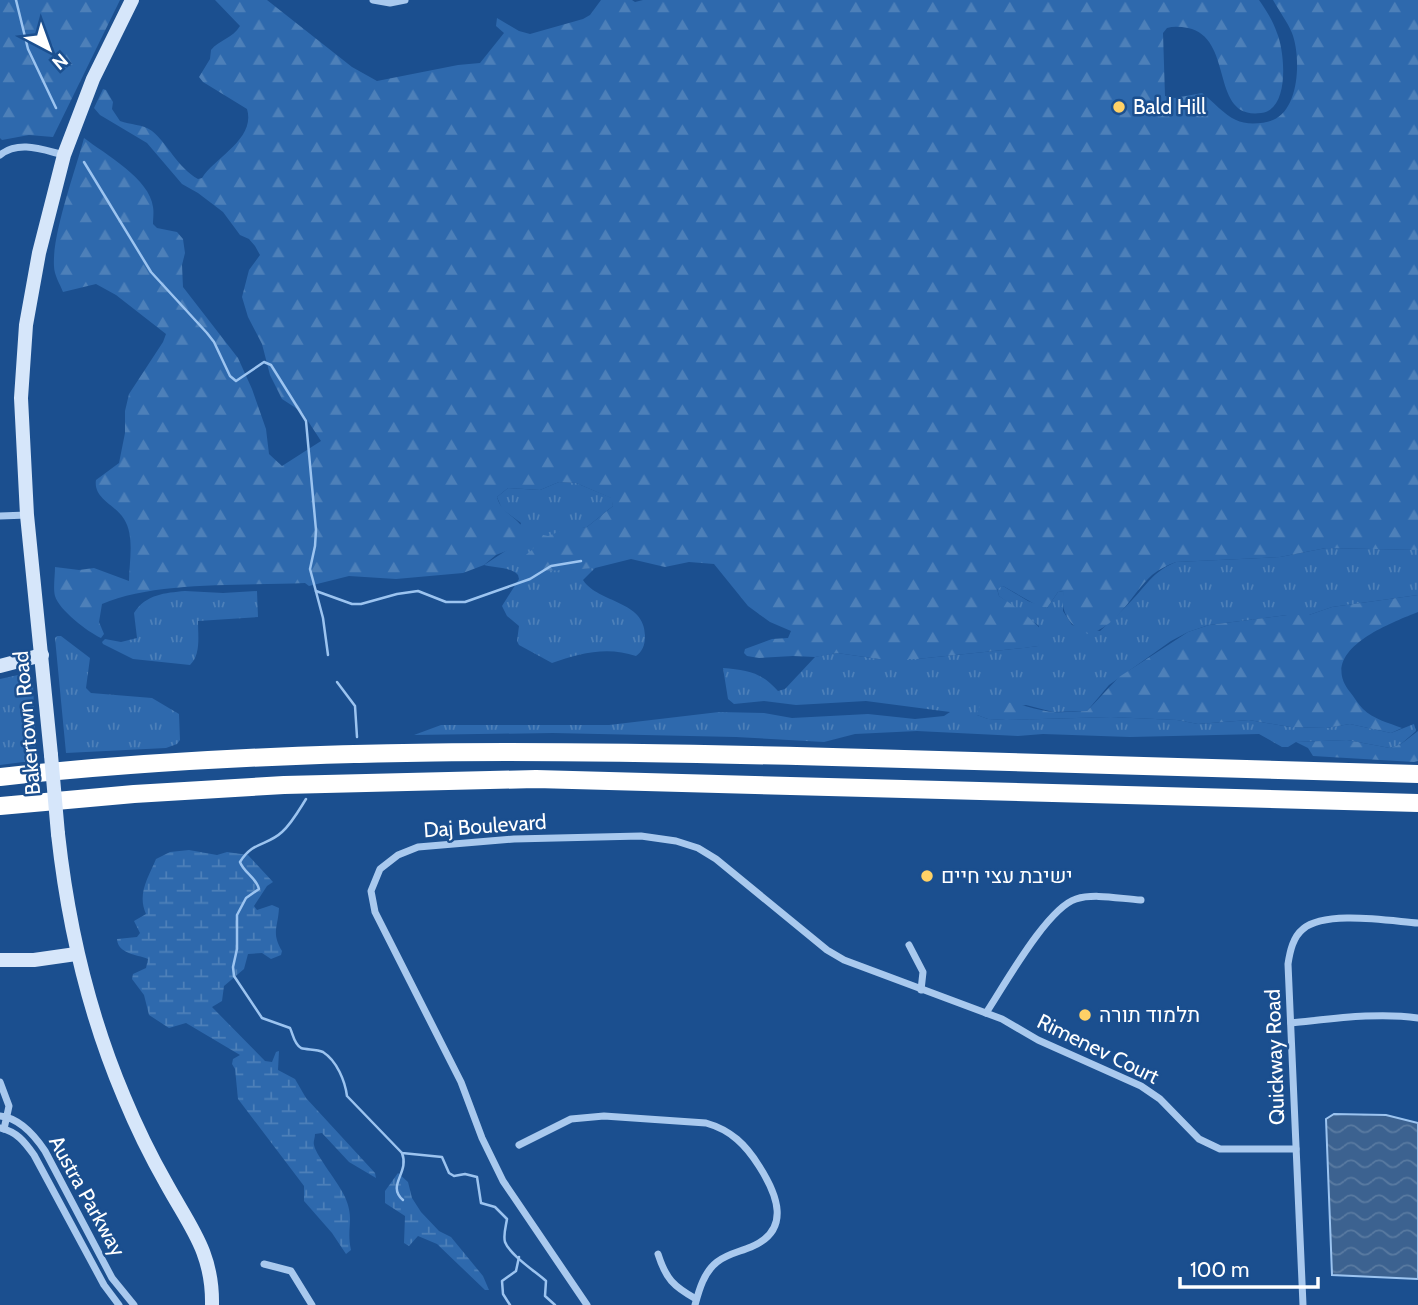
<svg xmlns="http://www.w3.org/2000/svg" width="1418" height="1305" font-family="Cabin,Heebo,sans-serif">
<defs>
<pattern id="grass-tufts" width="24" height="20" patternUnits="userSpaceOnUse" patternTransform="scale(1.75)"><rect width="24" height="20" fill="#2e69ad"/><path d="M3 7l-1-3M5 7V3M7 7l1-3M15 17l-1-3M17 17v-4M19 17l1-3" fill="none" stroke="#4d80b9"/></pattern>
<pattern id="forest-firs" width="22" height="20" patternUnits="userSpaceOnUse" patternTransform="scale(1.75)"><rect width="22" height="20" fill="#2e69ad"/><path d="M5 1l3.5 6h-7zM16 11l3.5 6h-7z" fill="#4d80b9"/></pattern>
<pattern id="wetland-marsh" width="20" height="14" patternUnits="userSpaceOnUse" patternTransform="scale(1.75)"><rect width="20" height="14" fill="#2e69ad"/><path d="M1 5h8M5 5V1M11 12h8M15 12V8" fill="none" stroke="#4d80b9"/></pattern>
<pattern id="water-waves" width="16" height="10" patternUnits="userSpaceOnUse" patternTransform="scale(1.75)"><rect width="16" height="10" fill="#3c6290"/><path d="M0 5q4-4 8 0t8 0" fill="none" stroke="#597aa1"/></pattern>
</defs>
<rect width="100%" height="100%" fill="#1b4f8f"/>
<g fill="url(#grass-tufts)">
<path d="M559,482l17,1 36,15 1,8 -26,21 -10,2 -41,42 59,-3 -12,12c16,24 63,20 62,57 0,8 -3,15 -9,19 -28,-10 -57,-3 -84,7l-33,-18 -2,-4 2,-15 -12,-10 -5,-10 17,-27 -1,-4c-7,-8 -23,-7 -34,-10l26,-17 11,-25 -19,-14 -5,-12 11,-9 32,2z"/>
<path d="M1326,548l92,2v45l-86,12 -23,8h-22l-78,10 -21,7 -17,9 -62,44 -22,26 -34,1 -27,-7 -49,10 11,4 18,1 105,-3 66,3 21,4 51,-4 41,7 36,1 24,-4 41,9 23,-9 2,7 -15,13 -11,4 -43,-8 -51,2 -8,5h-6l-23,-13 -129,3 -87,-3 -25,2 -101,-5 -62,3 -31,8 -88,-5 -183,-4 -139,2 27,-10h168l110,-13 45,1 28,5 76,-4 47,5 29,-3 6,-4 -84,-11 -70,4 -32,-4 -30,3 -6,-5 -5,-31c24,2 38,4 55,23l7,-2 30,-32 9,-2 13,-2 42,6h38l106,-11 15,-2 1,-20 -40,-30 -2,-8 6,-2 25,15 19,7 11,-16 6,-1 -1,20 9,14 28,6c11,-10 23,-21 33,-32 16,-17 21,-28 43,-37l104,-5z"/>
<path d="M185,591l38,2 34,-2 1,26 -60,4c0,15 3,34 -8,44l-57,-6 -30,-15 -1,-2 3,-3 16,3 16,-4 -3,-25c12,-19 31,-20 51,-22z"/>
<polygon points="57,636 61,636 90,658 86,688 91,693 152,698 179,714 180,740 177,744 166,748 66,753 55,638"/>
<polygon points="18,675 29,676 33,683 36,757 31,761 0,765 0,679"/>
</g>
<g fill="url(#forest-firs)">
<polygon points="0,0 120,0 53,137 29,135 2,140 0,138"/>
<path d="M215,0h52l85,67 25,14 81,-16 22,-2 24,-30 -8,-7 1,-8 22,13 11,3 53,-15 7,-4 11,-15h31l3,2 8,-2h616c7,10 14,21 18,33 8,19 13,77 -16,80 -52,7 -26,-75 -73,-85 -7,-1 -14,-2 -21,0l-4,5 2,63 10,2 27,-5c11,8 22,22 34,27 9,5 27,4 37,0 27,-11 28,-64 19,-87 -5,-12 -13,-22 -19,-33h145v550l-92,-2 -46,9 -104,5c-9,3 -16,7 -24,13 -21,19 -34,52 -64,59 -19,-7 -29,-24 -24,-43l-6,1 -11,16 -9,-2 -35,-20 -6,3 2,7c16,10 34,23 45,37l-6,13 -14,2 -107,11h-38l-42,-6 -22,4 -22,-1 -34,2 -12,-2 -3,-3 1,-4 27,-10 16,-1 3,-7 -21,-9 -22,-16 -34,-42 -25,-2 -24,5 -34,-8 -36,9 -26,2 -33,1 -11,-3 -4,-9 12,-10 6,-15 9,2 23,-9 6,1 10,-1 26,-21 -2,-8 -35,-15 -17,-1 -19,8 -32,-2 -11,9c4,17 22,20 28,35l-11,16 -18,7 -12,10 -21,8 -67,6 -47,-3 -40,10 -4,-3c-60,3 -150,-2 -203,21l-3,18 5,12 -3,4c-13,-6 -42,-28 -46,-42 -2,-8 0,-20 0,-29l24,3 15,-2 35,13c0,-18 6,-45 -5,-62 -8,-14 -31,-20 -28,-39l23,-17 6,-30v-22l4,-17 34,-52 3,-8 -50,-39 -20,-11 -33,8c-3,-8 -9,-17 -9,-26 -2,-32 21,-94 30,-128 21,16 66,41 69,69 1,5 0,12 0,17l4,4 20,4 6,7 2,14 -3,12 1,22 55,71 14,31 14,40 3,25 13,12 39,-25 -19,-29 -20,-13 -12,-24 -8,-31 -14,-27 -6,-20 7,-27 11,-15 -5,-9 -6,-7 -9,-4 -17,-23 -25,-19 -16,-9 -35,-41 -47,-28 -6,-7 9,-19 3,1 7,12 -1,7 8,12c10,4 23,3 32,10 16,13 25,36 46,48l4,-1c13,-21 54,-39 45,-69l-44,-27 -4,-5 11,-18 1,-9c8,-10 22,-12 29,-24z"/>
<path d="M1418,595v17c-30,12 -101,39 -68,80 4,5 8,12 13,17 10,10 26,14 39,19l-11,5 -41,-9 -24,4 -36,-1 -41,-7 -51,4 -21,-4 -66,-3 -105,3 -18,-1 -11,-4 1,-7c25,-15 49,2 75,4 11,1 23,-1 34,-1l32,-34 69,-45 21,-7 78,-10h22l23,-8z"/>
<polygon points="1418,731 1418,761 1414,762 1313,756 1308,748 1296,742 1347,740 1390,748 1401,744"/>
</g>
<g fill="url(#wetland-marsh)">
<path d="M189,850l28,5 10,-3 21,3 25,27 -6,4 -13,20 3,4 15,-5 7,3c-1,20 -8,24 3,43l-1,4 -10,4 -9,-6 -14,1 -4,15 -20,17 -2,15 -10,6 53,54 7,1 4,-10 3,-1 -1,19 17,9 11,19 69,75 1,5 -27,-16 -27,-29 -7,1c0,4 -2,8 -1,11 2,11 25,38 31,52 10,23 1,30 6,53l-5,4 -14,-21 -28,-32v-15l-66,-87 -3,-30 -3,-5 1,-5 7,-4 -54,-32 -17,5 -20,-13 -5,-20 -12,-16 1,-5 13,-6 2,-9c-12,-5 -30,-5 -31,-20l20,-2 3,-4 -6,-12 12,-7c-9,-20 2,-36 10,-55l14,-7z"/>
<polygon points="398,1173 408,1182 412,1198 421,1212 439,1231 451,1237 483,1276 489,1290 485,1290 437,1244 418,1236 409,1246 404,1243 405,1216 385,1203 385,1191"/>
</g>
<polygon fill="url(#water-waves)" stroke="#9cc4f0" stroke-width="2" points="1334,1114 1386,1115 1418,1123 1418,1279 1332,1275 1326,1119"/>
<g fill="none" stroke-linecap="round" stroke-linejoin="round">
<g stroke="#9cc4f0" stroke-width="2.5">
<polyline points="16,0 28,49 56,108"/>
<polyline points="84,162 151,272 207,333 214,342 230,376 236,381 264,362 271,365 306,421 316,530 315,546 310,569 323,618 328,655"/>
<polyline points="316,591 352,604 361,604 397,594 418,591 446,602 465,602 530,579 551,566 581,561"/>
<polyline points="337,682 355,706 357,737"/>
<path d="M306,799c-7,11 -14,24 -24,33 -15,14 -29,9 -42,30 4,11 16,15 19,27l-13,9 -9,17v34l-4,18 1,9 28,42 28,10c3,6 4,16 11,20 6,2 15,1 22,4 14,9 22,29 24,44l55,57 40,4 7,16 5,3 11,-2 12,3 4,26 14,4 12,12c-1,7 -4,16 -2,23 5,13 31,30 41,39l-1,15 10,9"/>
<path d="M402,1153c8,20 -16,32 1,47"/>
<polyline points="510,1305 503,1294 502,1281 516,1271 519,1257"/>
</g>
<g stroke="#a9c9ee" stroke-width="7">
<polyline points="373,0 390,3 405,0"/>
<path d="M0,155c19,-15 43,-5 64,0"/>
<polyline points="0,516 27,515"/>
<polyline points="909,945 923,972 921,990"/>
<path d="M986,1013c18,-27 61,-105 90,-114 19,-6 45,0 65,1"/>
<path d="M1291,1023c41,-4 86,-11 127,-5"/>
<polyline points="0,1082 9,1106 4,1129"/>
<path d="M0,1116c20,2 35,20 45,35l67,127 22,27"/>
<path d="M0,1128c17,4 24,13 34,27l70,130 15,20"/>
<path d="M519,1145l52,-26 33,-3 102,7c25,7 40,22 53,43 18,28 33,64 -8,81 -12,5 -24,7 -34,15 -13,10 -18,28 -22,43"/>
<path d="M658,1254c8,25 15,32 38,45"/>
<polyline points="264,1264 291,1271 312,1305"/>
<polyline points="587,1305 503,1181 482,1138 461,1082 375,912 371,891 380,869 398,855 418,847 514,839 641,836 676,841 698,848 716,859 827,950 844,960 1002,1019 1038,1040 1141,1086 1160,1099 1199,1139 1220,1149 1296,1149"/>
<path d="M1303,1305l-15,-341c2,-13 5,-27 15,-35 22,-19 87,-8 115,-6"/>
</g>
<g stroke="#d6e6fa" stroke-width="14">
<polyline points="0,666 42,655"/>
<polyline points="51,755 27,515 21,398 26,325 39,253 64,155 93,79 132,0"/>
<path d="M58,834c10,91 30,178 66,263 12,29 26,58 42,86 24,44 47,69 46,122"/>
<polyline points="0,960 34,960 76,954"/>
</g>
<g stroke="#fff" stroke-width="18">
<path d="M0,777c291,-32 578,-27 869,-19 183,5 366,11 549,16"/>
<polyline points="0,806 134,794 284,785 536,779 1418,803"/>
</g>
<polyline stroke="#d6e6fa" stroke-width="14" points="51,755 58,834"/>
</g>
<g fill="#ffd166" stroke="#1b4f8f" stroke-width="2.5">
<circle cx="1119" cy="107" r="7"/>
<circle cx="927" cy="876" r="7"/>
<circle cx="1085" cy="1015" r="7"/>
</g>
<g text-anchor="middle" stroke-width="5" stroke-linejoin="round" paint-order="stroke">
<g font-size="21" fill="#fff" stroke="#1b4f8f" text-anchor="start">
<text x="1133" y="114">Bald Hill</text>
<text x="941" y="883">ישיבת עצי חיים</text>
<text x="1099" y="1022">תלמוד תורה</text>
</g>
<g font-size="21" fill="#fff" stroke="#1b4f8f">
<text transform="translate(27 723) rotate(-95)" y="7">Bakertown Road</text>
<text transform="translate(485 826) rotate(-4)" y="7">Daj Boulevard</text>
<text transform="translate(1098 1049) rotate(26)" y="7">Rimenev Court</text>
<text transform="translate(1275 1057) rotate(-92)" y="7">Quickway Road</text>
<text transform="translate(87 1196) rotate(61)" y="7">Austra Parkway</text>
</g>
</g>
<g transform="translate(49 49) rotate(139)" stroke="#1b4f8f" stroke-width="5" paint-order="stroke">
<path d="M0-5L12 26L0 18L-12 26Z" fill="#ffffff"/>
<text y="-10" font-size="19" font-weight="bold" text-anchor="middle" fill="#ffffff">N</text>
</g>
<path d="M1180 1277v10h138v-10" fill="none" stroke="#ffffff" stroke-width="3.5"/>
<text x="1190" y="1277" font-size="21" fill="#ffffff" stroke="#1b4f8f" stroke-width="5" paint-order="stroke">100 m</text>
</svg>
